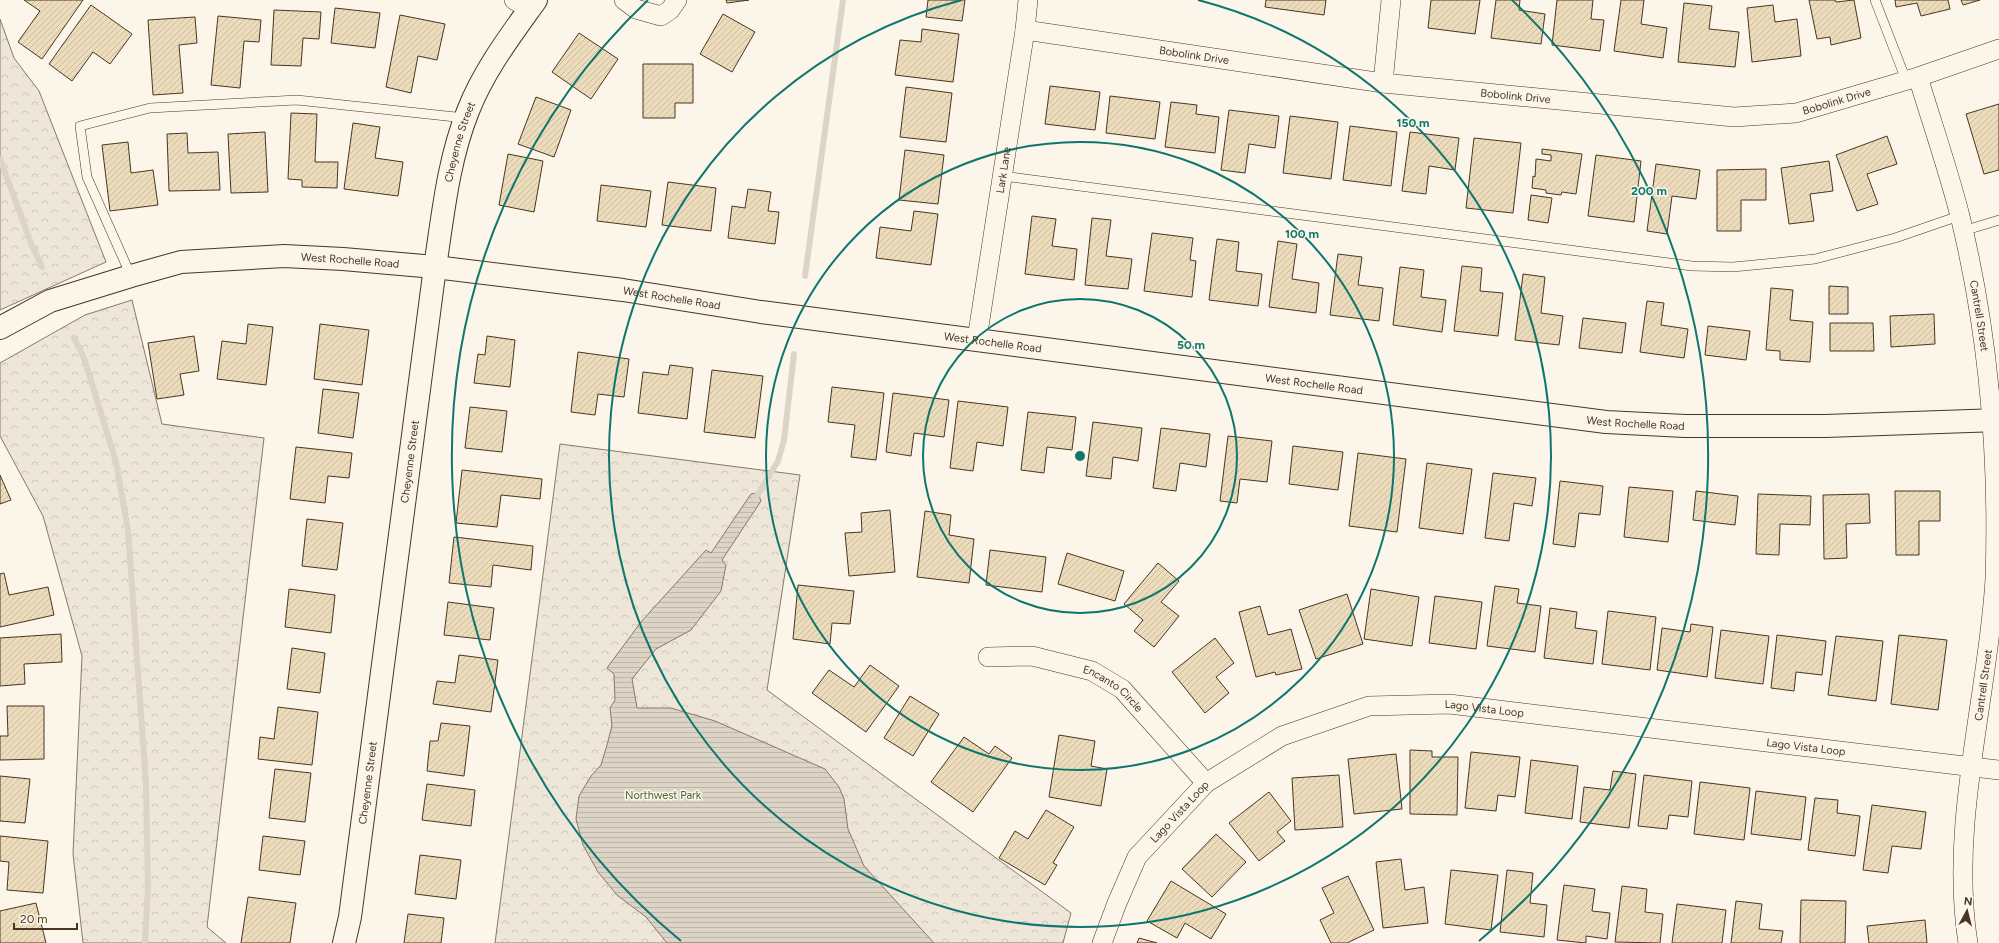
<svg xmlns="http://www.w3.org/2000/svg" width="1999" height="943" font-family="Figtree,sans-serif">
<defs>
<pattern id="park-crowns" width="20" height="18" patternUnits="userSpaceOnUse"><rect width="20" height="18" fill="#ede6d9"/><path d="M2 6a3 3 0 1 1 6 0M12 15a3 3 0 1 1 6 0" fill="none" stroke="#cdc6ba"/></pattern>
<pattern id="water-rules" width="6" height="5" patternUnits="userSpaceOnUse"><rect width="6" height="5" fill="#dcd4c6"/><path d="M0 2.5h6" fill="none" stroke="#beb7aa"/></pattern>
<pattern id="building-hatch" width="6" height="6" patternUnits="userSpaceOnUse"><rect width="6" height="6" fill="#ecdcbc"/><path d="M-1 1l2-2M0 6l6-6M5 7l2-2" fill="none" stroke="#ccbda1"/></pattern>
</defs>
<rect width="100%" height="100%" fill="#fbf6e9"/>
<g fill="url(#park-crowns)" stroke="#887966">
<polygon points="0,19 14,58 39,91 106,262 0,310"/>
<polygon points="132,300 162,424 264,438 207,927 226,943 83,943 73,854 82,656 43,516 0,436 0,363 85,315"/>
<polygon points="560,444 800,475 767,690 1071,913 1063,943 495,943"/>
</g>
<polygon fill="url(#water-rules)" stroke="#887966" points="758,493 761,501 722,560 726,565 721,591 691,630 656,649 632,679 637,708 671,708 715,721 825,769 839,787 844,799 848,829 864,866 934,943 667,943 646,917 617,895 598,872 583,845 576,819 579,796 591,776 601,765 607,745 612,726 610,708 615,700 614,674 607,668 641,622 706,550 711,553 751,494"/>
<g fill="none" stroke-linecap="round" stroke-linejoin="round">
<g stroke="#dcd4c6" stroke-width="6">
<polyline points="0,159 31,243 42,267"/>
<polyline points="805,276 843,0"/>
<polyline points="74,338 84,358 116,462 128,530 146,785 148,886 145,943"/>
<polyline points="755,499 778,461 784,440 794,354"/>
</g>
</g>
<g fill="url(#building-hatch)" stroke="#4a3520">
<polygon points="24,0 83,0 42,59 18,42 40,11"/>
<polygon points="726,0 749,0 727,3"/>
<polygon points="928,0 965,0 962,21 926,17"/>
<polygon points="1266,0 1326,0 1324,15 1265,7"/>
<polygon points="1431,0 1480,0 1475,34 1428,28"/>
<polygon points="1496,0 1520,0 1519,10 1545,14 1541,44 1491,38"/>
<polygon points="1557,0 1593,0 1591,19 1604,20 1600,51 1552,45"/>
<polygon points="1621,0 1644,0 1641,24 1667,28 1663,58 1614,51"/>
<polygon points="1809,0 1835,0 1836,2 1854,0 1861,38 1831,45 1830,37 1817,39"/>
<polygon points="1895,0 1948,0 1950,9 1921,16 1917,3 1896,7"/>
<polygon points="1961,0 1980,0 1963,5"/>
<polygon points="1684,3 1712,6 1709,29 1739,32 1735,67 1678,62"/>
<polygon points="91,5 132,34 110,64 93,52 72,81 49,64"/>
<polygon points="1773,5 1775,22 1797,19 1801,56 1752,62 1747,8"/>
<polygon points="335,8 380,13 375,48 331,43"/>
<polygon points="274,10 321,12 319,39 303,38 301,66 271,65"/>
<polygon points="723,14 755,32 732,72 700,54"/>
<polygon points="400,15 445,24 437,60 418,56 411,93 386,87"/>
<polygon points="218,16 261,20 259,42 244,41 240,88 211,85"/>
<polygon points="195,17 197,43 179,45 183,93 153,95 148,20"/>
<polygon points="922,29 959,34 953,82 895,75 900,40 921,42"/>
<polygon points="579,33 618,59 591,99 552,72"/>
<polygon points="643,64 693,64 693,103 675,103 675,118 643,118"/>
<polygon points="1050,86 1100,92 1095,130 1045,124"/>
<polygon points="906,87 952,93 946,142 900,137"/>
<polygon points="1110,96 1160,102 1155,139 1106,133"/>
<polygon points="536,97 571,110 554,157 518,144"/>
<polygon points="1171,102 1197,105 1196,114 1219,117 1215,153 1165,147"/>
<polygon points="1999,104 1999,170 1984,174 1966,114"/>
<polygon points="1229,110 1279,116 1275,148 1249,144 1245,173 1221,170"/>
<polygon points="291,113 317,114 315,162 338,162 337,188 302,187 302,180 288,179"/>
<polygon points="1290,116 1338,122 1331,179 1283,173"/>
<polygon points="353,123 380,127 375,158 403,162 398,196 344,189"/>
<polygon points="1350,126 1397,132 1391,186 1343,180"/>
<polygon points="265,132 268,192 231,193 228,134"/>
<polygon points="1410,132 1459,138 1455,170 1429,166 1426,194 1402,191"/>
<polygon points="187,133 188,153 218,152 220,190 169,191 167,134"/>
<polygon points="1887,136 1897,164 1867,174 1878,204 1857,211 1836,155"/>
<polygon points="1474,138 1521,143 1513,213 1466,208"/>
<polygon points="128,142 131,173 153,170 158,205 110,211 102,145"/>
<polygon points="1542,149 1582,154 1576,194 1562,192 1561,195 1546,193 1546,190 1532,188 1533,176 1535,177 1536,159 1551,161 1551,155 1542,154"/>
<polygon points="905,150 944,155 938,204 899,200"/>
<polygon points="508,154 543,161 534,212 499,205"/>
<polygon points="1596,155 1641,161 1634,222 1588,216"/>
<polygon points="1829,161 1833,191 1810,194 1814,221 1789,224 1781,168"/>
<polygon points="1656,164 1700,170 1696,199 1672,196 1667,234 1647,231"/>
<polygon points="1766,169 1766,200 1741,200 1741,231 1717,231 1717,170"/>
<polygon points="668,182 716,188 711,231 662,225"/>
<polygon points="601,185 651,191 646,227 597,221"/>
<polygon points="748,189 771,192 768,211 779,212 775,244 728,238 732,206 745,208"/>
<polygon points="1531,195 1552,198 1548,223 1528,220"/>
<polygon points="914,211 938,214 931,265 876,258 880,227 911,231"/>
<polygon points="1032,216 1056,219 1052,246 1077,249 1074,280 1025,274"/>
<polygon points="1092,218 1111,220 1106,256 1132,259 1128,289 1085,285"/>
<polygon points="1152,233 1193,238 1190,260 1196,261 1192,297 1144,291"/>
<polygon points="1217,239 1239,242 1236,271 1262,274 1258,306 1209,300"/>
<polygon points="1278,241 1297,244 1292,279 1319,283 1316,313 1269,307"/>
<polygon points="1338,254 1362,257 1358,285 1383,288 1379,321 1330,315"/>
<polygon points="1462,266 1482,268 1480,291 1503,293 1498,336 1454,331"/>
<polygon points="1400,267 1424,270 1421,297 1446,300 1442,332 1393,325"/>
<polygon points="1523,274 1545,277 1541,313 1563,316 1559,345 1515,340"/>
<polygon points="1829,286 1848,287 1848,314 1829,314"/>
<polygon points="1771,288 1793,290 1790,320 1813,322 1810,362 1780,360 1780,351 1766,350"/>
<polygon points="1647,301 1664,303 1661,325 1688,329 1684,358 1640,352"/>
<polygon points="1934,314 1935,344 1891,347 1890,316"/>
<polygon points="1583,318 1626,323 1622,353 1579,348"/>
<polygon points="1830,323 1873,323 1874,351 1830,351"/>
<polygon points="248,324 273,327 266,385 217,379 222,341 246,344"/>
<polygon points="320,324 369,330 362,385 314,379"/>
<polygon points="1708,326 1750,331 1746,360 1705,355"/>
<polygon points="194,336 199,371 180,374 184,395 157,399 148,343"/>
<polygon points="487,336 515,340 510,387 474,383 478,354 485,355"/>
<polygon points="578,352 629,359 624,397 598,394 595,415 571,412"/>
<polygon points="670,365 693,368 687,419 638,413 643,372 668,375"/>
<polygon points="712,370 763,376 755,438 704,432"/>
<polygon points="832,387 884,393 876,460 851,457 855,425 828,422"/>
<polygon points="323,389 359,393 353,438 318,433"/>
<polygon points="893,393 949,400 944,437 914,433 911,456 886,452"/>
<polygon points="958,401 1008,407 1003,446 977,442 973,471 950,468"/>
<polygon points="470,407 507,411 502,452 465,448"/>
<polygon points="1028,412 1076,417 1072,450 1047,447 1044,473 1021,470"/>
<polygon points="1093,422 1142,428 1138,461 1113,457 1111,479 1086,476"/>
<polygon points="1161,428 1210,434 1206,467 1180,463 1176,491 1153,488"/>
<polygon points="1228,436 1272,441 1267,482 1240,479 1237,503 1220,501"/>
<polygon points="1293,446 1343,452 1338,490 1289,484"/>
<polygon points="296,447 352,453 349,478 328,476 325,503 290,499"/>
<polygon points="1358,453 1406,459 1397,532 1349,526"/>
<polygon points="1427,463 1472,469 1463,534 1419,528"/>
<polygon points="462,470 542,479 540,499 501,495 497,527 456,523"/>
<polygon points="1493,473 1536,478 1532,506 1514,503 1509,541 1485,538"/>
<polygon points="0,475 11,500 0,504"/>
<polygon points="1560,481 1603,486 1600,515 1579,513 1575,547 1553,544"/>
<polygon points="1629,487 1673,491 1668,542 1624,537"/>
<polygon points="1696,491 1738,496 1735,525 1693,520"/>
<polygon points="1895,491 1940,491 1940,521 1919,521 1919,555 1896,555"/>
<polygon points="1758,494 1811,496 1810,525 1780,524 1779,555 1756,554"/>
<polygon points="1869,494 1870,523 1846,524 1847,558 1824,559 1823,495"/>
<polygon points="890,510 895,572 849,576 845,533 862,532 861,513"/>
<polygon points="925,511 951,515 949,535 974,539 969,583 917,577"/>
<polygon points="307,519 343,523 337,570 302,566"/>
<polygon points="454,537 533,546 531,570 493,565 491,587 449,583"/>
<polygon points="990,550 1046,557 1042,592 986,585"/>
<polygon points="1067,553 1124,571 1115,601 1058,584"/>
<polygon points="1158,563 1179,581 1161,602 1179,616 1154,647 1134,631 1143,620 1124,604"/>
<polygon points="4,573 9,595 48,587 54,615 0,627 0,574"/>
<polygon points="798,585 854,591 850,624 832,623 830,644 793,639"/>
<polygon points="1495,586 1519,589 1517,603 1541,606 1535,652 1487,646"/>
<polygon points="289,589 335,595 331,633 285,627"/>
<polygon points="1371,589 1419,597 1412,646 1364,639"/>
<polygon points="1347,594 1363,644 1316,659 1299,610"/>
<polygon points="1435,596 1482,602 1476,649 1429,643"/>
<polygon points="448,602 494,608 490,640 444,635"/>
<polygon points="1260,606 1268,635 1291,629 1302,669 1276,675 1275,672 1256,677 1239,612"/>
<polygon points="1550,608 1577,612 1575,628 1597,631 1593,664 1544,658"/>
<polygon points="1608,611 1656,617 1650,670 1602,664"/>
<polygon points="1691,624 1713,627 1707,677 1657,670 1662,628 1690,632"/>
<polygon points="1721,630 1769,636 1763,684 1715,678"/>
<polygon points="61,634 62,662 24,664 25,684 0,686 0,638"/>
<polygon points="1777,635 1826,641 1822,675 1796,672 1794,691 1771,688"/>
<polygon points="1899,635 1947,640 1938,710 1891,704"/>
<polygon points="1836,636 1883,641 1876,701 1828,695"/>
<polygon points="1215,638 1234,663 1216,677 1229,693 1205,713 1172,672"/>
<polygon points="292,648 325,653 320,693 287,689"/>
<polygon points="459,655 498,660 491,712 433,704 437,681 455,683"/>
<polygon points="870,665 899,686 866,732 812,693 829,670 854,687"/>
<polygon points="910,696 939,714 913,756 884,738"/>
<polygon points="7,706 44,706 44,759 0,760 0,736 8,736"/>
<polygon points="278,707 318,712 312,765 258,759 260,737 274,739"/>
<polygon points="441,723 470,726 464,776 427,771 430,741 438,741"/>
<polygon points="1059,735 1095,741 1091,766 1107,769 1101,806 1049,797"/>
<polygon points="964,737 989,754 995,746 1012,758 973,812 931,782"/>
<polygon points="1410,750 1432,751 1432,757 1458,757 1457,815 1410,814"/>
<polygon points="1471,752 1520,757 1515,797 1498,795 1496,811 1465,808"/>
<polygon points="1396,754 1402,809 1354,814 1348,759"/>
<polygon points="1531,760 1578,766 1572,819 1525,813"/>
<polygon points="275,769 311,773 305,822 269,818"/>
<polygon points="1613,771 1636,774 1629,828 1580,822 1584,787 1610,790"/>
<polygon points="1339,775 1343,827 1295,830 1292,778"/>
<polygon points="1644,775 1692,781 1688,817 1669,815 1667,829 1638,826"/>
<polygon points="0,776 30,779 25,823 0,821"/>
<polygon points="1700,782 1750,788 1744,840 1694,834"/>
<polygon points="427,784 475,790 471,826 422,820"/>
<polygon points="1756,791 1806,797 1801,840 1751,834"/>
<polygon points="1269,792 1291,821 1277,832 1285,841 1259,861 1229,823"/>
<polygon points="1815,798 1838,800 1837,813 1860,816 1855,856 1808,850"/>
<polygon points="1872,805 1926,812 1921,849 1892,846 1888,873 1863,870"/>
<polygon points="1046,810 1074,827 1053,863 1057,865 1045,885 999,858 1015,831 1028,839"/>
<polygon points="1216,834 1246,862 1212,897 1182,869"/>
<polygon points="0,836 48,841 43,893 7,890 9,862 0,861"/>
<polygon points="263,836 305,841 300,875 259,870"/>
<polygon points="420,855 461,860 456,899 415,894"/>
<polygon points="1401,859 1405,890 1424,887 1428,923 1383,928 1376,862"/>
<polygon points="1451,870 1498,875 1491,930 1445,924"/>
<polygon points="1507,870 1533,873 1530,903 1547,905 1544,937 1500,932"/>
<polygon points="1348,876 1374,930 1347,943 1331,943 1320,920 1334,913 1322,888"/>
<polygon points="1171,881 1226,914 1211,939 1185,923 1177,938 1147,921"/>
<polygon points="1564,885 1595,889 1592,911 1610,913 1607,939 1586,936 1586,943 1557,940"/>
<polygon points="1622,886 1647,889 1645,912 1663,914 1660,943 1615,942"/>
<polygon points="248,897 296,903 290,943 241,943"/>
<polygon points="1801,900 1846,901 1845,943 1800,943"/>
<polygon points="1736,901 1762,904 1759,929 1783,931 1781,943 1731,943"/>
<polygon points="36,903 46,943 0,943 0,911"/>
<polygon points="1677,904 1726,910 1722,943 1672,943"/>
<polygon points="408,914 444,918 441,943 404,943"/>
<polygon points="1925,920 1927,943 1869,943 1867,926"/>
<polygon points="1139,938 1157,943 1137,943"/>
</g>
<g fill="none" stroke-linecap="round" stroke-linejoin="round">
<g stroke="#4a3520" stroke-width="10">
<g id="lane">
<polyline points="1875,0 1906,80"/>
<polyline points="1003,176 1692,266 1733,267 1815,259 1895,238 1959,216"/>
<polyline points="1963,231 1999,220"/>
<polyline points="131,276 87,177 80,126 150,108 297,100 465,118"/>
</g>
</g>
<g stroke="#4a3520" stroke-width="20">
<g id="street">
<polyline points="514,0 530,9"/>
<polyline points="624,0 636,9 661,16 670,10 677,0"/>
<path id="s1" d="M1025,30l358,53 351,34 62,-4 122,-36 81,-28"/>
<path id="s2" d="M1918,77c14,46 30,92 42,139 29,119 39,241 35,363 -7,119 -46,245 -27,364"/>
<polyline points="1383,83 1391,0"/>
<path id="s3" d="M977,339l48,-309 3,-30"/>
<path id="s4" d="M988,657l44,-1 60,15 30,18 84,94"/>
<path id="s5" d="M1102,943l15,-40 20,-46 69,-74 76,-47 87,-30 80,-2 550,66"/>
</g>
</g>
<g stroke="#4a3520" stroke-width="24">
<g id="secondary">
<path id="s6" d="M0,328l50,-27 81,-25 50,-14 103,-6 59,3 92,8 188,23 138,22 845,110 79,4h140l174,-6"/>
<path id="s7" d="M344,943l6,-26 85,-650c8,-52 13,-106 33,-156 16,-41 43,-76 68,-111"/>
</g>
</g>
<use href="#lane" stroke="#fbf6e9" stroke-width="9"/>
<use href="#street" stroke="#fbf6e9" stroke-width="19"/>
<use href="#secondary" stroke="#fbf6e9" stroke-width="22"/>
</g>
<g fill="none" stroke="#0f766e" stroke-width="2">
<circle cx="1080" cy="456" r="157"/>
<circle cx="1080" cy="456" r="314"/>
<path d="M1198 0A471 471 0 1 1 962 0"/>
<path d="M681 941A628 628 0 0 1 648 0M1512 0A628 628 0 0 1 1479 941"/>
</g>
<g text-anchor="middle" stroke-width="3" stroke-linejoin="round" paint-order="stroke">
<g font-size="11" fill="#4a3520" stroke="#fbf6e9">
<text dy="4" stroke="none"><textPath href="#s1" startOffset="171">Bobolink Drive</textPath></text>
<text dy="4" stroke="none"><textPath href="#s1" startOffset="495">Bobolink Drive</textPath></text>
<text dy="4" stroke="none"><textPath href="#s1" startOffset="819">Bobolink Drive</textPath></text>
<text dy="4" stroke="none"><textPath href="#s7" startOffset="810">Cheyenne Street</textPath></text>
<text dy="4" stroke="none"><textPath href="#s3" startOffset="171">Lark Lane</textPath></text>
<text dy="4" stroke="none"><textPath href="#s6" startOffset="363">West Rochelle Road</textPath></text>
<text dy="4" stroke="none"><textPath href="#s6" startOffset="687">West Rochelle Road</textPath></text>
<text dy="4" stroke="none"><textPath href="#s2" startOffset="247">Cantrell Street</textPath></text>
<text dy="4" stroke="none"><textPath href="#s6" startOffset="1011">West Rochelle Road</textPath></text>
<text dy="4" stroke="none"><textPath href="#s6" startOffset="1335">West Rochelle Road</textPath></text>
<text dy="4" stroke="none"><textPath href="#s6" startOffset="1659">West Rochelle Road</textPath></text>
<text dy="4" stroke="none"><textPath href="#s7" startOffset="486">Cheyenne Street</textPath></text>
<text transform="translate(1983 685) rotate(-82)" y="4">Cantrell Street</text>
<text dy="4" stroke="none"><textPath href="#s4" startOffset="133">Encanto Circle</textPath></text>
<text dy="4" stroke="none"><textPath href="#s5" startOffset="491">Lago Vista Loop</textPath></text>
<text dy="4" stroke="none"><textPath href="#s5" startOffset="815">Lago Vista Loop</textPath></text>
<text dy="4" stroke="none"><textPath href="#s7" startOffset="162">Cheyenne Street</textPath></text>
<text dy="4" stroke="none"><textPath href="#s5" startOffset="155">Lago Vista Loop</textPath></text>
</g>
<g font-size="11" fill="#436837" stroke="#fbf6e9">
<text x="663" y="799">Northwest Park</text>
</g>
</g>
<circle cx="1080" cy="456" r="6" fill="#0f766e" stroke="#fbf6e9" stroke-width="2"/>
<g font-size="12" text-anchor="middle" font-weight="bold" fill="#0f766e" stroke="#fbf6e9" stroke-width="3" stroke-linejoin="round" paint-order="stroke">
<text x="1413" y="127">150 m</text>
<text x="1649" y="195">200 m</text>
<text x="1302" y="238">100 m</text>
<text x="1191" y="349">50 m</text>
</g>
<g transform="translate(1967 911) rotate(7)" stroke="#fbf6e9" stroke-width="3" paint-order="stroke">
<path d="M0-3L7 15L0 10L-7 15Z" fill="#4a3520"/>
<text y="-6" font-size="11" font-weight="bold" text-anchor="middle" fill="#4a3520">N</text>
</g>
<path d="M14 923v6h63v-6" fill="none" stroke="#4a3520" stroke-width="2"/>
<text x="20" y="923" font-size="12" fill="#4a3520" stroke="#fbf6e9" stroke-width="3" paint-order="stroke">20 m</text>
</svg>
